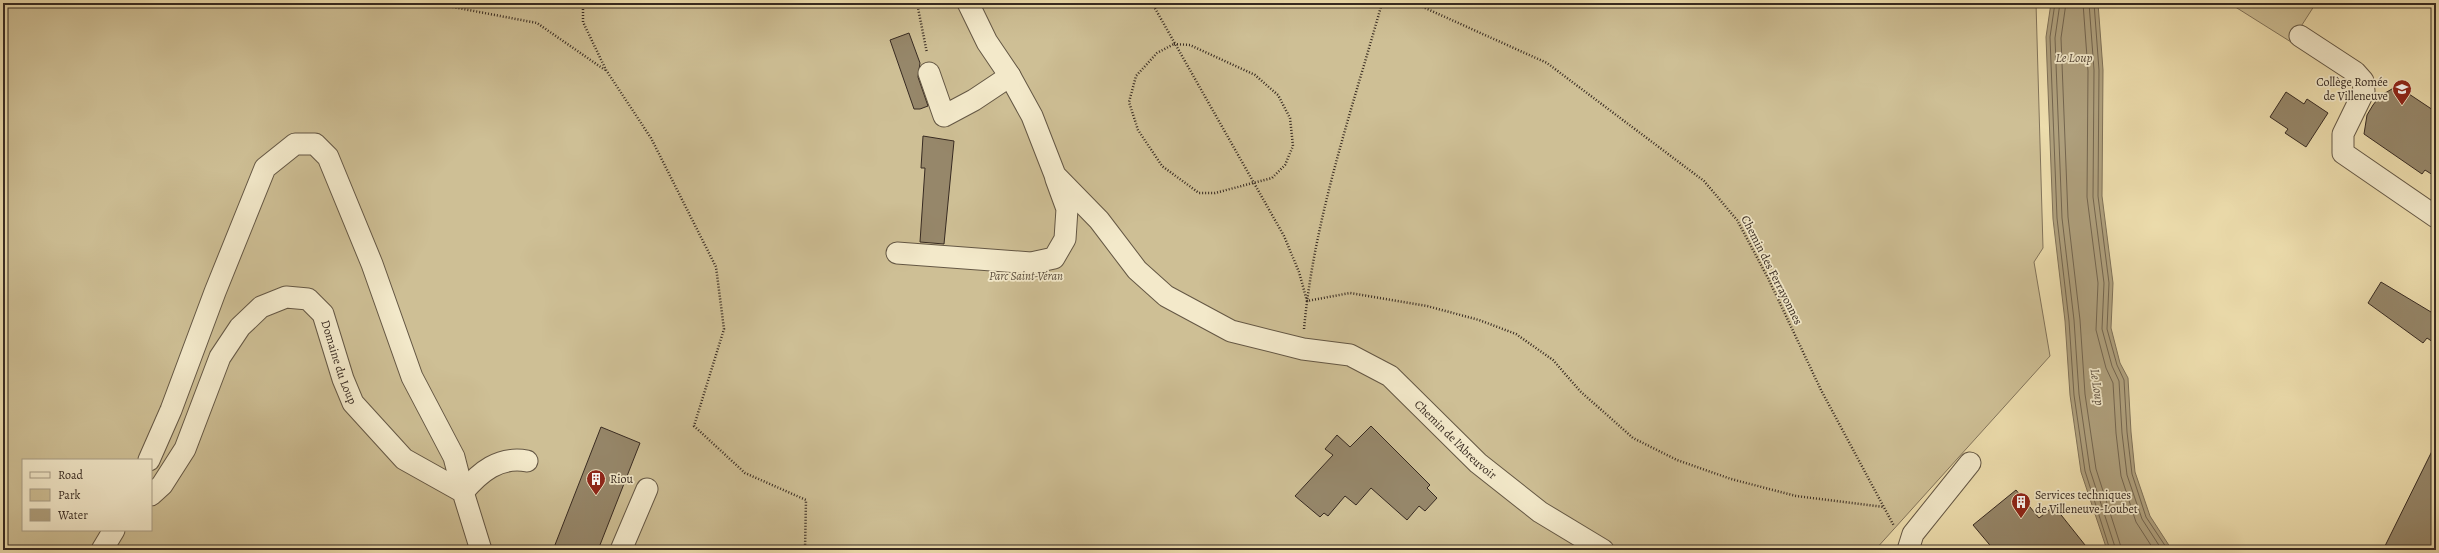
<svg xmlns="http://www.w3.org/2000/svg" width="2439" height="553" font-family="Alegreya,serif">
<rect width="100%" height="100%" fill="#edddad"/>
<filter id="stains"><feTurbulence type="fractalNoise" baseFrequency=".005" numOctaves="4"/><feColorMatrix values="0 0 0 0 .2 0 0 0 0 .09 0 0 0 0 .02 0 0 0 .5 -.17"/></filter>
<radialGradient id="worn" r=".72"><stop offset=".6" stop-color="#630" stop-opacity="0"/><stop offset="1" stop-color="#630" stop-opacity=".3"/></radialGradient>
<g fill="#cebf95" stroke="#82745b" fill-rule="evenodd">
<path d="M3,3h2033l7,245 -9,14 16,94 -175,194h-1872zM23,460h128v70h-128z"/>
<polygon points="2229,3 2316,3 2291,42"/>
</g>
<polygon fill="#afa07d" stroke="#7f7158" points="2051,3 2098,3 2103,70 2102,196 2113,283 2111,328 2120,363 2128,378 2131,432 2135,472 2150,516 2172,550 2107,550 2081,472 2070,395 2065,321 2053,219 2046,37"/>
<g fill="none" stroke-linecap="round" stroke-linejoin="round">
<g stroke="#73654f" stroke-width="1">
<polyline points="2055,3 2050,37 2057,218 2069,321 2074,395 2085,471 2110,550"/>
<polyline points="2060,3 2055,38 2062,218 2074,320 2079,394 2090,470 2116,550"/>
<polyline points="2066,3 2061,38 2068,217 2080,320 2085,394 2096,469 2122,550"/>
<polyline points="2083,3 2088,71 2087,197 2098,283 2096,330 2106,368 2113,383 2116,433 2121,476 2136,522 2154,550"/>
<polyline points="2089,3 2094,70 2093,197 2104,283 2102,329 2112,366 2119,381 2122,433 2127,475 2142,519 2162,550"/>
<polyline points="2094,3 2099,70 2098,196 2109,283 2107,329 2117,365 2124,380 2127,432 2132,474 2146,517 2168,550"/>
</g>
</g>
<g fill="#96876a" stroke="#372a21">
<polygon points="909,33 920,63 918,77 928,106 920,109 914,109 890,40"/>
<polygon points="2397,86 2436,112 2436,177 2425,170 2422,174 2364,134 2367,115 2373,105 2380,96"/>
<polygon points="2286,92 2304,104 2307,99 2328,113 2306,147 2285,133 2288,129 2270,117"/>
<polygon points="923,136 954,141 944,244 920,242 925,168 921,168"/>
<polygon points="2381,282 2436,315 2436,344 2427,338 2423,343 2368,303"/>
<polygon points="1371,426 1430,485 1427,488 1437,498 1425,511 1419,506 1407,520 1371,488 1356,505 1345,496 1328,516 1324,513 1320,517 1295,496 1333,455 1325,449 1337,435 1350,447"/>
<polygon points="601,427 640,443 598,550 553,550"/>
<polygon points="2436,443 2436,550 2383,550"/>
<polygon points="2016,490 2039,518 2054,506 2089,550 1994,550 1973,525"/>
</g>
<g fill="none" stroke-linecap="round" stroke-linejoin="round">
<g stroke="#645744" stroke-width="23">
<g id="minor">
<path id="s1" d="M968,3l19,39 23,34 22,40 23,59 44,45 38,50 29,26 65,35 72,18 47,6 40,21 88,87 62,49 63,38"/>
<polyline points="2300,36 2355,72 2363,81 2364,91 2343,134 2343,153 2436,217"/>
<polyline points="929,73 944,116 974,100 1010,76"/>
<polyline points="897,253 1031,263 1054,258 1065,239 1067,209 1056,179"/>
<polyline points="149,460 171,410 215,292 265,168 295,144 315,144 328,157 372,264 412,377 454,457 463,492"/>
<path d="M463,492c17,-20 36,-36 64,-31"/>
<path id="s2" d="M151,495l11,-10 23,-36 35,-92 20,-30 21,-20 25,-10 22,2 15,15 20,65 10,24 51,56 59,33 18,58"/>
<polyline points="102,550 114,530"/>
<polyline points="621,550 647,489"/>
<polyline points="1908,550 1913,534 1970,463"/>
</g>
</g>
<g stroke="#372a21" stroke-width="2.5" stroke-dasharray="1 2" stroke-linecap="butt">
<polyline points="432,3 537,23 605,70"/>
<polyline points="583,3 583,22 606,70 651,138 716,267 724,329 694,426 745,473 806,500 805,550"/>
<polyline points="917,3 927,53"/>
<polyline points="1152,3 1284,236 1299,272 1307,301 1350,293 1427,306 1479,320 1516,334 1553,360 1580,391 1633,438 1677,460 1731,479 1796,496 1884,507"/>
<polyline points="1414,3 1547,63 1704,181 1737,220 1768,278 1821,390 1894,526"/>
<polygon points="1174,44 1190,45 1255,75 1278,95 1290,118 1293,146 1285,165 1272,178 1215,193 1199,193 1162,166 1138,130 1129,102 1136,76 1157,53"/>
<path d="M1304,329c10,-111 48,-219 78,-326"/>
</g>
<use href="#minor" stroke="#f3e9ca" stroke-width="21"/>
</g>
<defs>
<g id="school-pin" transform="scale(1)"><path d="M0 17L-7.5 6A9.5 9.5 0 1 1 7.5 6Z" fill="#8f2418" stroke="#f3e9ca"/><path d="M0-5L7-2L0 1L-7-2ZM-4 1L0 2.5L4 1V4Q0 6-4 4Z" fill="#fff"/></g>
<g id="building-pin" transform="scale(1)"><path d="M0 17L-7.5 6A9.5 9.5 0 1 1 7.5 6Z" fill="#8f2418" stroke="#f3e9ca"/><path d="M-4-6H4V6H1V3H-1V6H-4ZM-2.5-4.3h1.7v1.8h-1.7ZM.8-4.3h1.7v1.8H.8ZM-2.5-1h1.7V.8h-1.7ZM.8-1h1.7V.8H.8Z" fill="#fff"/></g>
</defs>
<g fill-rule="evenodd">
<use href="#school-pin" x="2402" y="89"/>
<use href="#building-pin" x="596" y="479"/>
<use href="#building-pin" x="2021" y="502"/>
</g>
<g text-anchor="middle" stroke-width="3.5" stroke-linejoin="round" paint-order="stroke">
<g font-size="12" fill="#372a21" stroke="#f3e9ca" text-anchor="start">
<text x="2388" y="86" text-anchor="end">Collège Romée<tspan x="2388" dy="14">de Villeneuve</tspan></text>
<text x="610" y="483">Riou</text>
<text x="2035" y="499">Services techniques<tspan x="2035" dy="14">de Villeneuve-Loubet</tspan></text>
</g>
<g font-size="12" fill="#372a21" stroke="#f3e9ca">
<text transform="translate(1772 270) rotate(63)" y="4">Chemin des Ferrayonnes</text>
<text dy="4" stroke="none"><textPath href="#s2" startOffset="342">Domaine du Loup</textPath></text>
<text dy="4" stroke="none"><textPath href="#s1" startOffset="690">Chemin de l'Abreuvoir</textPath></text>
</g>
<g font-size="12" font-style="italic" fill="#5d4f3e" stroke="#f3e9ca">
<text x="1026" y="280">Parc Saint-Véran</text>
</g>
<g font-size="13" font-style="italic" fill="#5b4d3d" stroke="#f3e9ca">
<text x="2074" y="62">Le Loup</text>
<text transform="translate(2098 387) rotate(82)" y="5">Le Loup</text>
</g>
</g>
<rect width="2439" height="553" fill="none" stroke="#edddad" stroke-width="16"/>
<rect x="4" y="4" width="2431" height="545" fill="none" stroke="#372a21" stroke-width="2"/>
<rect x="8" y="8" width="2423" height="537" fill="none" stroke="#372a21"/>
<rect x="22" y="459" width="130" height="72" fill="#f3e9ca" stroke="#a89d86"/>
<rect x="30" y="472" width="20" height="6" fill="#f3e9ca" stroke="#a89d86"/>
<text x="58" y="479" font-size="12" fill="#372a21">Road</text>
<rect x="30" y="489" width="20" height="12" fill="#cebf95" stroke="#a89d86"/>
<text x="58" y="499" font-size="12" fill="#372a21">Park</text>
<rect x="30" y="509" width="20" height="12" fill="#afa07d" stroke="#a89d86"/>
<text x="58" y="519" font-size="12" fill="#372a21">Water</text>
<rect width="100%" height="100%" filter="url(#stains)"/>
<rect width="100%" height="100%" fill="url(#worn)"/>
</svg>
